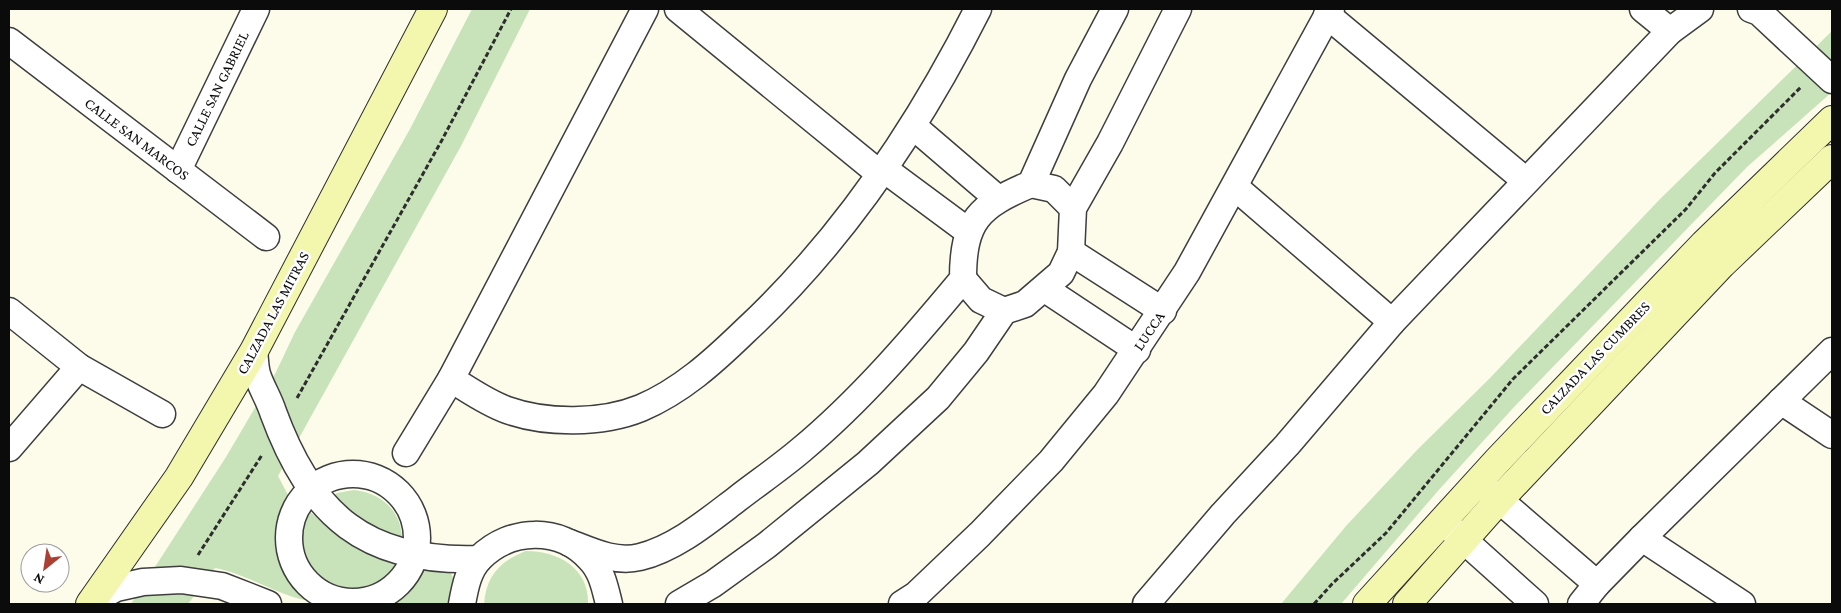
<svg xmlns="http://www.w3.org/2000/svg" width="1841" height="613" font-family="'Crimson Pro',serif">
<rect width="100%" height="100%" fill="#fdfceb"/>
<g fill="#c8e3b9">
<path d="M472,9h58l-69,137 -183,330 10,19c-16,29 -19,61 5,87 6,6 16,9 21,16l-4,3c-33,-5 -62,-27 -95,-33l-27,36h-57l95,-147 50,-85 19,-40 115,-203z"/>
<polygon points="1832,31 1832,92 1747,167 1514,407 1437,492 1341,604 1281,604 1346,526 1418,449 1490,378 1660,199"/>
<path d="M354,490c29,3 49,23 48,52l-36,-17 -36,-27 7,-5z"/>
<path d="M309,511l34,29 58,27c-42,46 -127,9 -92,-56z"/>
<path d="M526,551c32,0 63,17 62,53h-104c2,-28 16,-43 42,-53z"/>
<polygon points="420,567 450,571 458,589 454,604 388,604 391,597 411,582"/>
</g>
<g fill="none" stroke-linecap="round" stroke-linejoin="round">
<g stroke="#3e3e3e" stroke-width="29">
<g id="street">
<polyline points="678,9 880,174"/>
<polyline points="1643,9 1670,31"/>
<polyline points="1751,9 1759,12 1832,80"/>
<polyline points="1327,15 1526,181"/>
<polyline points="9,41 266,237"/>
<polyline points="913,126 997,198"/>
<polyline points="884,169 969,232"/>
<polyline points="178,170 256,9"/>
<polyline points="1031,184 1054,189 1073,208"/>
<polyline points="1235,187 1392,322"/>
<polyline points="1071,252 1163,311"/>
<polyline points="963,279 981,300 1004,311"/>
<polyline points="1045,289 1137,350"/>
<polyline points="9,311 79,367 162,414"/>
<path d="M254,351c1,7 1,16 3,23 4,13 12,25 16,38 38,104 93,151 206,147"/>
<path d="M451,379c18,11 36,24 56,31 39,14 95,14 134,-2 40,-17 72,-46 103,-76 98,-91 174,-204 234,-323"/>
<polyline points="1781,401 1832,435"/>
<polyline points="9,448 79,367"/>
<polyline points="406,453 451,379 645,9"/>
<circle cx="353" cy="538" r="64"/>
<polyline points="1483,486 1597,584"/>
<polyline points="1447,525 1535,604"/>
<polyline points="1642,538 1742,604"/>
<path d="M570,543c23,9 46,20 70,14 36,-9 68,-36 97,-58 22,-17 44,-32 64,-49 60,-50 112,-111 162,-171 0,-59 16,-73 68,-95l47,-105 37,-70"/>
<polyline points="91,602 116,588 143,582 181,580 222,586 268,604"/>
<path d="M462,604c3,-16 6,-34 18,-46 30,-30 80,-32 110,1 12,12 15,29 19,45"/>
<polyline points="679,604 713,584 767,545 868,463 938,398 976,352 1004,311 1025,304 1061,273 1071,252 1073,208 1110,143 1178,9"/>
<polyline points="902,604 916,595 980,534 1051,461 1106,394 1187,272 1331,9"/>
<polyline points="1146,604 1223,514 1287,445 1392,322 1670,31 1700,9"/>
<polyline points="1581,604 1597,584 1642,538 1832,351"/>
</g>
</g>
<g stroke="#2d2d2d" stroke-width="30">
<g id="secondary">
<polyline points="90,604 179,477 254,351 433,9"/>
<polyline points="1367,604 1498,460 1704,244 1832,120"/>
<polyline points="1407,604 1499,500 1722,264 1832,159"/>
</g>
</g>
<g stroke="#2d2d2d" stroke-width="3" stroke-dasharray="5 2.5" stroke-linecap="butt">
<polyline points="297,398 442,140 511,9"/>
<polyline points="198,555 262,455"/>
<polyline points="1314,604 1332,584 1386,533 1513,379 1686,209 1715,173 1801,87"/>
</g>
<use href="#street" stroke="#fff" stroke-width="26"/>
<use href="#secondary" stroke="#f3f6ad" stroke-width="28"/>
</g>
<g text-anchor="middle" stroke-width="5" stroke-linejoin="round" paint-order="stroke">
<g font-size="15" fill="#0b0b0b" stroke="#fff">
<text transform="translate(217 89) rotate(-64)" y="5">CALLE SAN GABRIEL</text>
<text transform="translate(137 139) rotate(37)" y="5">CALLE SAN MARCOS</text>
<text transform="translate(273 313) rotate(-62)" y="5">CALZADA LAS MITRAS</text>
<text transform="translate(1149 331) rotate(-56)" y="5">LUCCA</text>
<text transform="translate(1595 358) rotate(-46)" y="5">CALZADA LAS CUMBRES</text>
</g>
</g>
<rect width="1841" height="613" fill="none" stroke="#0b0b0b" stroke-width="20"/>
<g transform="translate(45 568) rotate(210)"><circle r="24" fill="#ffffff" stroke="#9d9d9d"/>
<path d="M0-4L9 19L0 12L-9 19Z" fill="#aa4033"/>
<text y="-8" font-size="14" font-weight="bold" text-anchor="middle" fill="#0b0b0b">N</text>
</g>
</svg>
